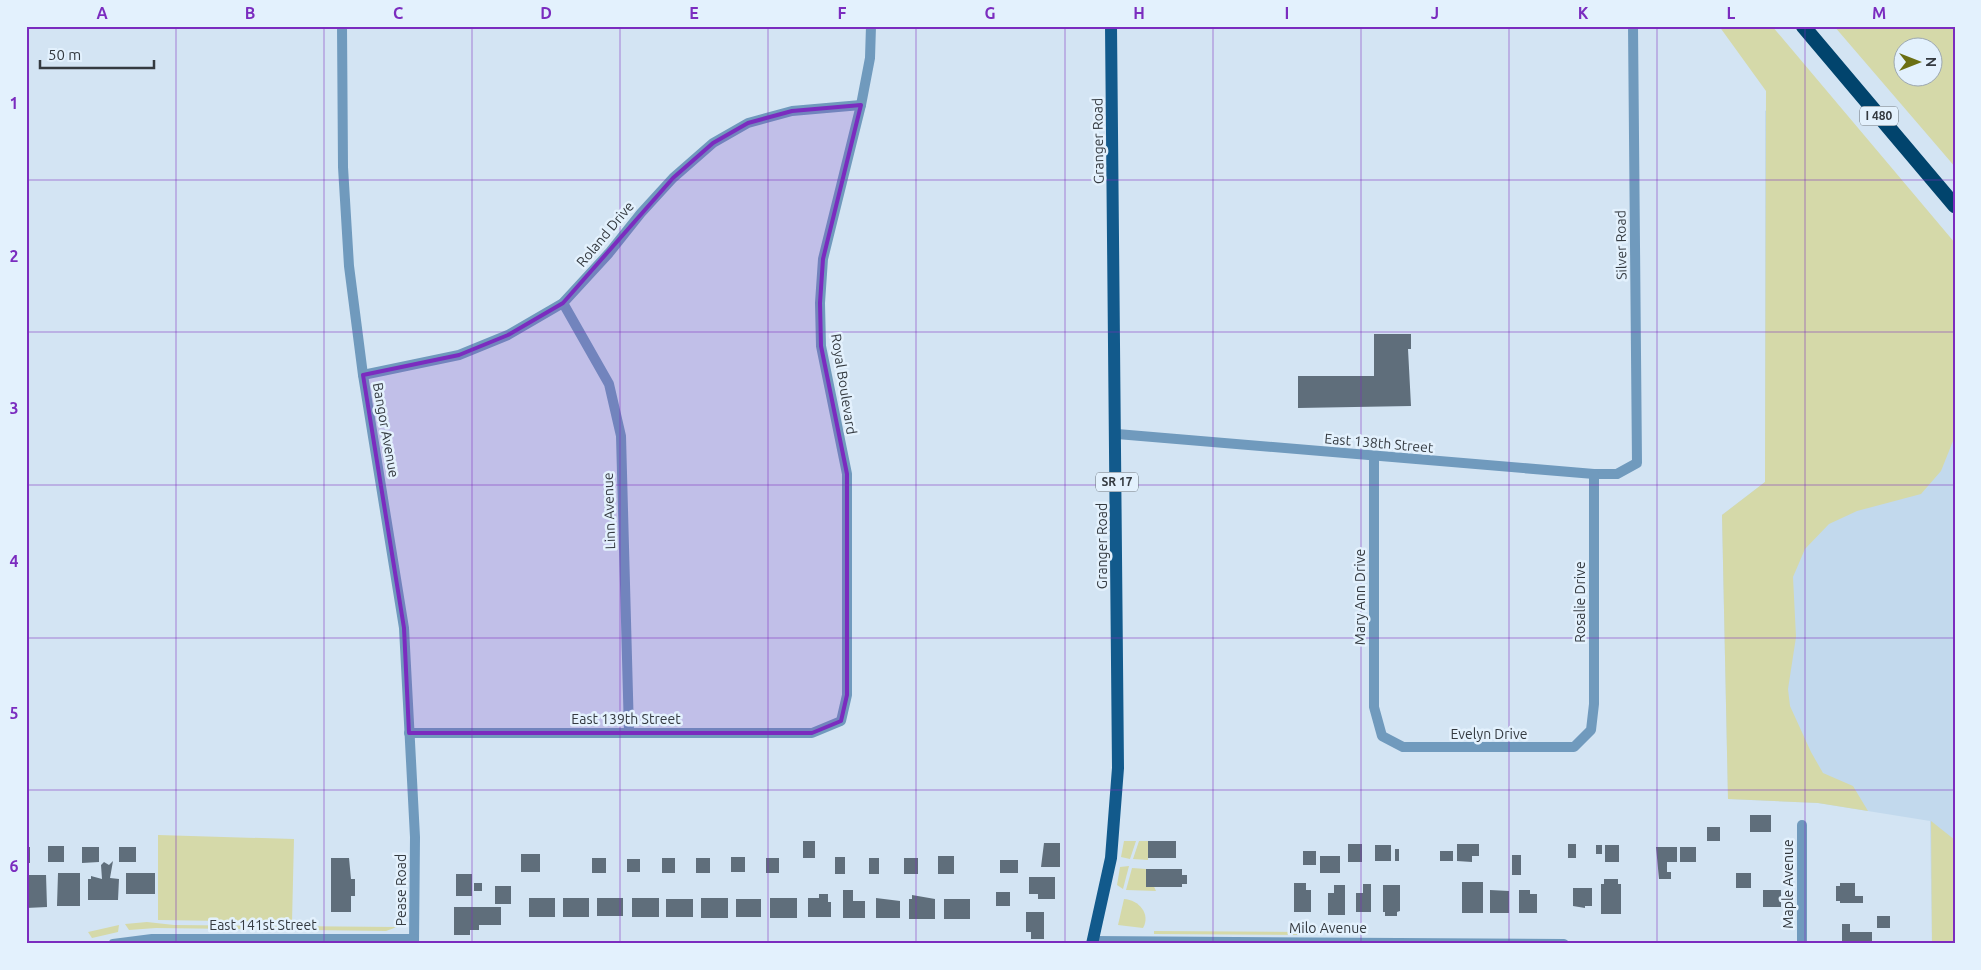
<svg xmlns="http://www.w3.org/2000/svg" width="1981" height="970" font-family="Ubuntu,sans-serif">
<rect width="100%" height="100%" fill="#d3e4f3"/>
<polygon fill="#c2d9ed" points="1778,106 1955,321 1955,944 1932,944 1930,821 1818,803 1728,799 1722,515 1765,482 1765,111"/>
<g fill="#d5d9a9" fill-rule="evenodd">
<polygon points="1719,26 1772,26 1955,243 1955,436 1941,471 1921,494 1857,511 1829,524 1805,549 1793,577 1796,637 1788,689 1790,706 1811,752 1823,773 1853,786 1868,811 1818,803 1728,799 1722,515 1765,482 1766,91"/>
<path d="M1834,26h121v141l-5,-6zM1904,48h30v30h-30z"/>
<polygon points="1931,821 1955,840 1955,944 1932,944"/>
<polygon points="158,835 294,839 292,922 158,920"/>
<polygon points="1124,841 1136,841 1130,859 1121,857"/>
<polygon points="1139,841 1148,841 1148,860 1133,859"/>
<polygon points="1129,866 1123,889 1117,885 1120,867"/>
<polygon points="1132,868 1146,869 1156,891 1126,890"/>
<path d="M1124,899c15,1 27,15 19,29l-25,-3z"/>
<polygon points="147,922 174,925 397,927 386,931 156,928 129,930 125,924"/>
<polygon points="119,925 118,932 92,938 88,932"/>
<polygon points="1154,931 1310,932 1309,935 1154,934"/>
</g>
<g fill="#5f6e7b">
<polygon points="1374,334 1411,334 1411,349 1408,349 1411,406 1298,408 1298,376 1374,376"/>
<rect x="1750" y="815" width="21" height="17"/>
<rect x="1707" y="827" width="13" height="14"/>
<rect x="803" y="841" width="12" height="17"/>
<rect x="1148" y="841" width="28" height="17"/>
<polygon points="1044,843 1060,843 1060,867 1041,867"/>
<rect x="1348" y="844" width="14" height="18"/>
<polygon points="1457,844 1479,844 1479,856 1472,856 1472,862 1457,861"/>
<rect x="1568" y="844" width="8" height="14"/>
<rect x="1375" y="845" width="16" height="16"/>
<rect x="1596" y="845" width="6" height="9"/>
<rect x="1605" y="845" width="14" height="17"/>
<rect x="48" y="846" width="16" height="16"/>
<rect x="26" y="847" width="4" height="16"/>
<polygon points="82,847 99,847 99,862 82,863"/>
<rect x="119" y="847" width="17" height="15"/>
<polygon points="1656,847 1677,847 1677,862 1667,862 1667,872 1671,872 1671,879 1659,879"/>
<rect x="1680" y="847" width="16" height="15"/>
<rect x="1395" y="849" width="4" height="12"/>
<rect x="1303" y="851" width="13" height="14"/>
<rect x="1440" y="851" width="13" height="10"/>
<rect x="521" y="854" width="19" height="18"/>
<rect x="1512" y="855" width="9" height="20"/>
<rect x="938" y="856" width="16" height="18"/>
<rect x="1320" y="856" width="20" height="17"/>
<rect x="731" y="857" width="14" height="15"/>
<rect x="835" y="857" width="10" height="17"/>
<polygon points="331,858 349,858 351,879 355,879 355,896 351,896 351,912 331,912"/>
<rect x="592" y="858" width="14" height="15"/>
<rect x="662" y="858" width="13" height="15"/>
<rect x="696" y="858" width="14" height="15"/>
<rect x="766" y="858" width="13" height="15"/>
<rect x="869" y="858" width="10" height="16"/>
<rect x="904" y="858" width="14" height="16"/>
<rect x="627" y="859" width="13" height="13"/>
<rect x="1000" y="860" width="18" height="13"/>
<polygon points="113,861 110,878 119,879 118,900 88,900 88,879 91,879 91,876 102,879 101,865 104,862 109,865"/>
<polygon points="1146,869 1182,869 1182,875 1187,875 1187,884 1182,884 1182,887 1146,887"/>
<polygon points="58,873 80,873 80,906 57,906"/>
<rect x="126" y="873" width="29" height="21"/>
<rect x="1736" y="873" width="15" height="15"/>
<rect x="456" y="874" width="16" height="22"/>
<polygon points="26,875 46,875 47,907 26,908"/>
<polygon points="1029,877 1055,877 1055,899 1038,899 1038,894 1029,894"/>
<polygon points="1604,879 1618,879 1618,884 1621,884 1621,914 1601,914 1601,884 1604,884"/>
<rect x="1462" y="882" width="21" height="31"/>
<rect x="474" y="883" width="8" height="8"/>
<polygon points="1294,883 1306,883 1306,890 1311,890 1311,912 1294,912"/>
<polygon points="1840,883 1855,883 1855,896 1863,896 1863,903 1840,903 1840,901 1836,901 1836,886 1840,886"/>
<polygon points="1363,884 1371,884 1371,912 1356,912 1356,893 1363,893"/>
<polygon points="1334,885 1345,885 1345,915 1328,915 1328,893 1334,893"/>
<polygon points="1383,885 1400,885 1400,911 1397,912 1397,916 1385,916 1385,912 1383,912"/>
<rect x="495" y="886" width="16" height="18"/>
<polygon points="1573,888 1592,888 1592,906 1585,906 1585,908 1573,906"/>
<polygon points="843,890 853,890 853,901 865,901 865,918 843,918"/>
<polygon points="1490,890 1509,891 1509,913 1490,913"/>
<polygon points="1519,890 1530,890 1530,894 1537,894 1537,913 1519,913"/>
<rect x="1763" y="890" width="18" height="17"/>
<rect x="996" y="892" width="14" height="14"/>
<polygon points="819,894 828,894 828,902 831,902 831,917 808,917 808,898 819,898"/>
<polygon points="912,895 935,899 935,919 909,919 909,899 912,899"/>
<rect x="529" y="898" width="26" height="19"/>
<rect x="563" y="898" width="26" height="19"/>
<rect x="597" y="898" width="26" height="18"/>
<rect x="632" y="898" width="27" height="19"/>
<rect x="701" y="898" width="27" height="20"/>
<rect x="770" y="898" width="27" height="20"/>
<polygon points="876,898 900,901 900,918 876,918"/>
<rect x="666" y="899" width="27" height="18"/>
<rect x="736" y="899" width="25" height="18"/>
<rect x="944" y="899" width="26" height="20"/>
<polygon points="454,907 501,907 501,925 479,925 479,930 470,930 470,935 454,935"/>
<polygon points="1026,912 1044,912 1044,939 1031,939 1031,932 1026,932"/>
<rect x="1877" y="916" width="13" height="12"/>
<polygon points="1842,924 1850,924 1850,932 1872,932 1872,944 1842,944"/>
</g>
<g fill="none" stroke-linecap="round" stroke-linejoin="round">
<g stroke="#709abd" stroke-width="10">
<polyline points="342,26 343,167 349,266 363,375 404,628 415,837 414,944"/>
<polyline points="563,303 609,384 621,436 629,732"/>
<polyline points="363,375 459,355 508,335 563,303 609,253 641,213 673,178 713,143 748,123 792,111 861,105"/>
<polyline points="1117,434 1594,474 1617,474 1637,463 1633,26"/>
<polyline points="1374,457 1374,707 1382,736 1403,747 1574,747 1591,730 1594,704 1594,474"/>
<polyline points="409,733 812,733 841,721 847,695 847,474 821,346 820,303 823,259 861,105 870,58 871,26"/>
<polyline points="1092,941 1564,944"/>
<polyline points="113,944 152,939 414,939"/>
<polyline points="1802,944 1802,825"/>
</g>
<polyline stroke="#125a8c" stroke-width="12" points="1092,944 1111,858 1118,768 1111,26"/>
<polyline stroke="#01446d" stroke-width="15" points="1803,26 1955,206"/>
</g>
<path fill="#7b2cbf" fill-opacity="0.2" stroke="#7b2cbf" stroke-width="4" stroke-linejoin="round" d="M861,105l-38,154 -3,44 1,43 26,128v221l-6,26 -29,12h-403l-5,-105 -41,-253 96,-20 49,-20 55,-32 110,-125 40,-35 35,-20 44,-12z"/>
<path fill="none" stroke="#7b2cbf" stroke-width="1" stroke-opacity="0.55" d="M176,26v918M324,26v918M472,26v918M620,26v918M768,26v918M916,26v918M1065,26v918M1213,26v918M1361,26v918M1509,26v918M1657,26v918M1805,26v918M26,180h1929M26,332h1929M26,485h1929M26,638h1929M26,790h1929"/>
<g text-anchor="middle" stroke-width="5" stroke-linejoin="round" paint-order="stroke">
<g fill="#e3f1fd" stroke="#687179" stroke-width="1">
<rect x="1860" y="106.5" width="38" height="19" rx="4"/>
<rect x="1096" y="472.5" width="42" height="19" rx="4"/>
</g>
<g font-size="12" font-weight="bold" fill="#343a40">
<text x="1879" y="120">I 480</text>
<text x="1117" y="486">SR 17</text>
</g>
<g font-size="14" fill="#343a40" stroke="#e3f1fd">
<text transform="translate(1098 141) rotate(-91)" y="5">Granger Road</text>
<text transform="translate(605 234) rotate(-50)" y="5">Roland Drive</text>
<text transform="translate(1621 245) rotate(-91)" y="5">Silver Road</text>
<text transform="translate(844 384) rotate(81)" y="5">Royal Boulevard</text>
<text transform="translate(386 430) rotate(80)" y="5">Bangor Avenue</text>
<text transform="translate(1379 443) rotate(5)" y="5">East 138th Street</text>
<text transform="translate(609 511) rotate(-92)" y="5">Linn Avenue</text>
<text transform="translate(1102 546) rotate(-90)" y="5">Granger Road</text>
<text transform="translate(1360 597) rotate(-90)" y="5">Mary Ann Drive</text>
<text transform="translate(1580 602) rotate(-90)" y="5">Rosalie Drive</text>
<text x="626" y="724">East 139th Street</text>
<text x="1489" y="739">Evelyn Drive</text>
<text transform="translate(1788 884) rotate(-90)" y="5">Maple Avenue</text>
<text transform="translate(401 890) rotate(-90)" y="5">Pease Road</text>
<text x="263" y="930">East 141st Street</text>
<text x="1328" y="933">Milo Avenue</text>
</g>
</g>
<rect width="1981" height="970" fill="none" stroke="#e3f1fd" stroke-width="55"/>
<g transform="translate(1918 62) rotate(90)"><circle r="24" fill="#e3f1fd" stroke="#9da8b1"/>
<path d="M0-4L9 19L0 12L-9 19Z" fill="#6b6f13"/>
<text y="-8" font-size="14" font-weight="bold" text-anchor="middle" fill="#343a40">N</text>
</g>
<path d="M40 60v8h114v-8" fill="none" stroke="#343a40" stroke-width="2.5"/>
<text x="48" y="60" font-size="15" fill="#343a40" stroke="#e3f1fd" stroke-width="4" paint-order="stroke">50 m</text>
<rect x="28" y="28" width="1926" height="914" fill="none" stroke="#7b2cbf" stroke-width="2"/>
<g font-size="16" text-anchor="middle" font-weight="bold" fill="#7b2cbf">
<text x="102" y="19">A</text>
<text x="250" y="19">B</text>
<text x="398" y="19">C</text>
<text x="546" y="19">D</text>
<text x="694" y="19">E</text>
<text x="842" y="19">F</text>
<text x="990" y="19">G</text>
<text x="1139" y="19">H</text>
<text x="1287" y="19">I</text>
<text x="1435" y="19">J</text>
<text x="1583" y="19">K</text>
<text x="1731" y="19">L</text>
<text x="1879" y="19">M</text>
<text x="14" y="109">1</text>
<text x="14" y="262">2</text>
<text x="14" y="414">3</text>
<text x="14" y="567">4</text>
<text x="14" y="719">5</text>
<text x="14" y="872">6</text>
</g>
</svg>
